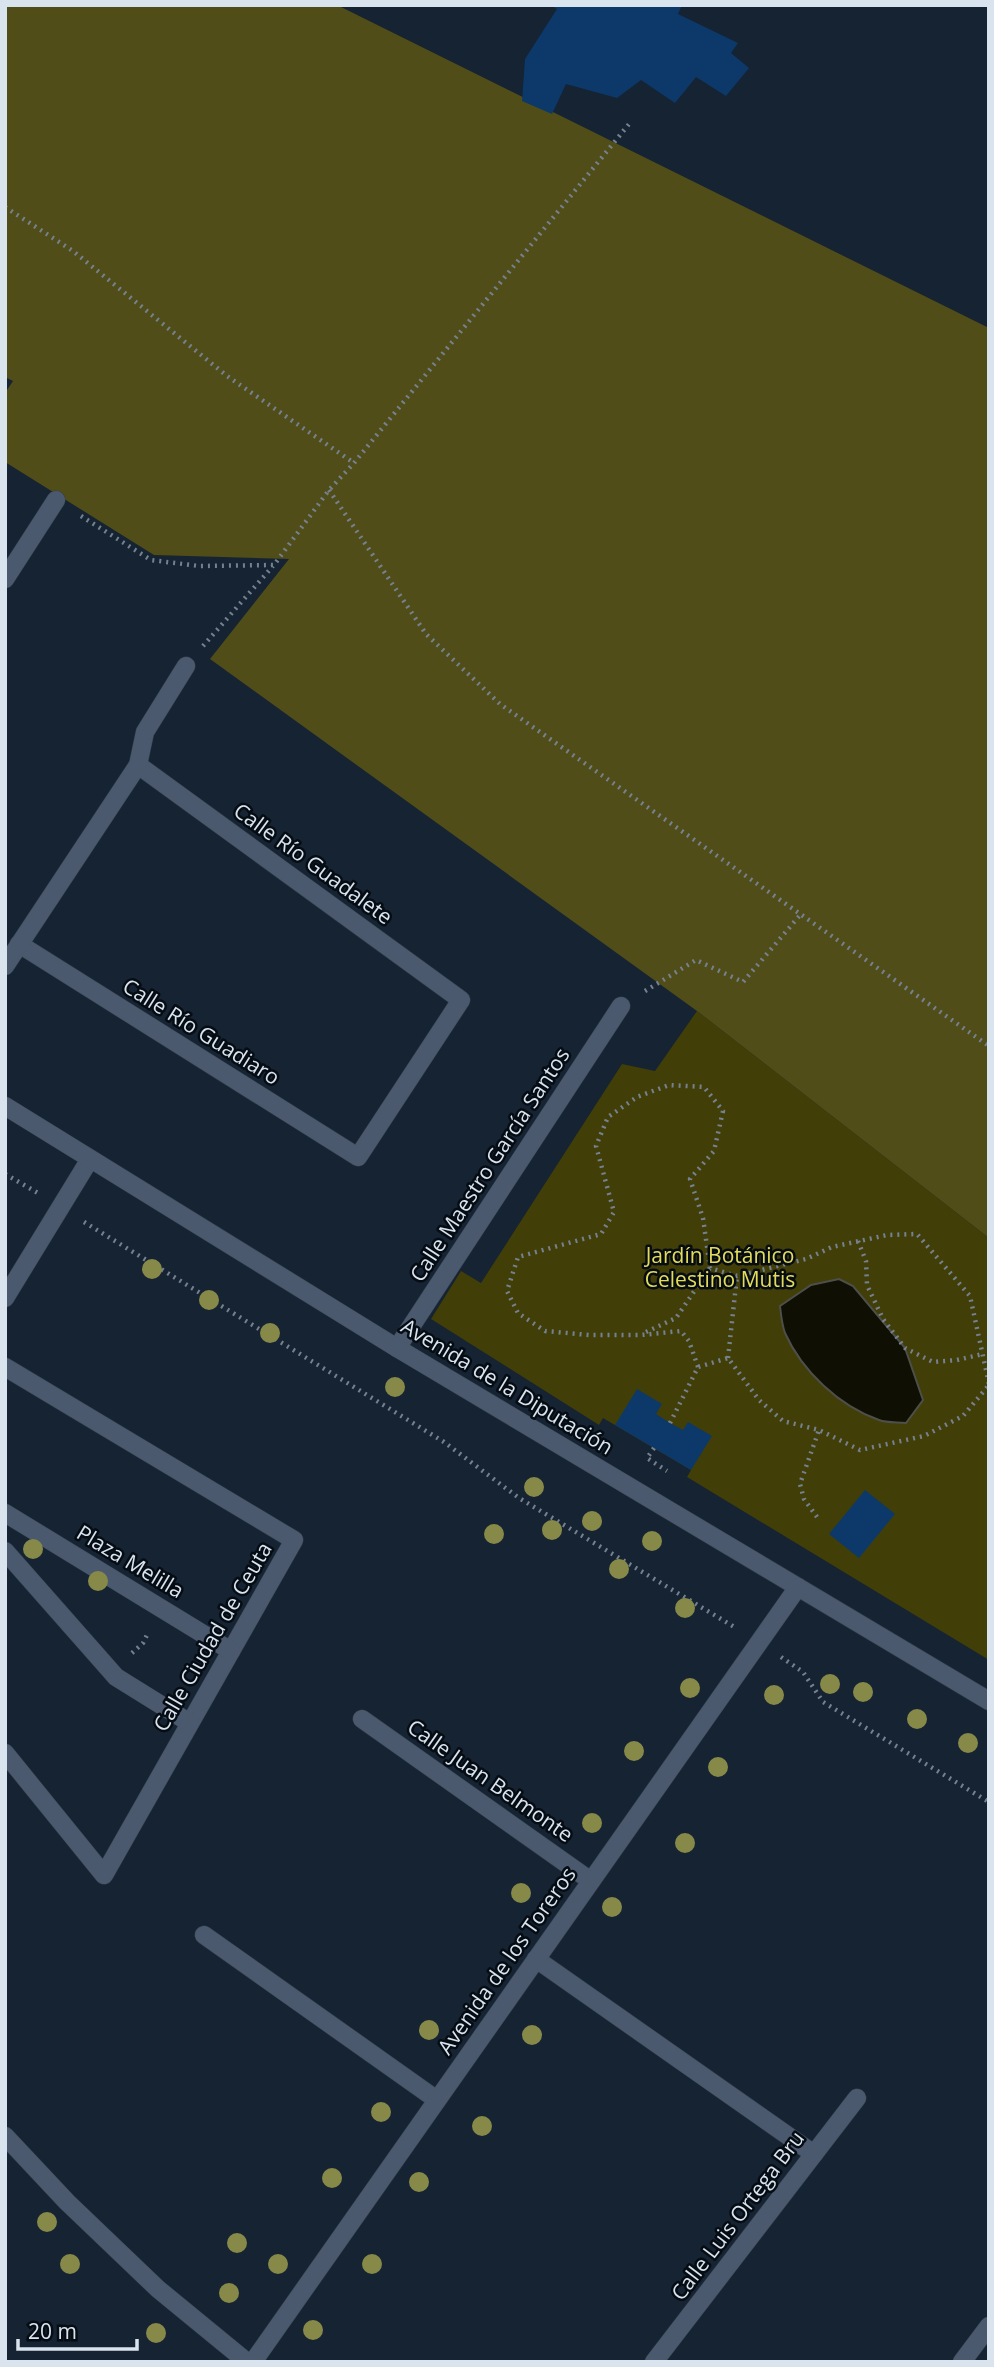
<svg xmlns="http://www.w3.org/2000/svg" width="994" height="2367" font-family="'Open Sans',sans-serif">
<rect width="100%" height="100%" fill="#152333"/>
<polygon fill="#413e08" points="697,1011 989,1238 989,1660 687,1477 691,1470 603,1418 599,1425 431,1319 461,1271 481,1283 622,1064 655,1071"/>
<polygon fill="#504d18" points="5,5 337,5 989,328 989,1238 697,1011 210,659 289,559 154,555 5,462 5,393 13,381 5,377"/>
<path fill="#100f04" stroke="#4d4f4a" stroke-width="2" d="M839,1279l14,7 52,62 18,52 -17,23c-9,-1 -19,0 -27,-3 -40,-14 -77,-49 -94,-87 -3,-8 -4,-18 -5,-27l31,-21z"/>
<g fill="#0c3969">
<polygon points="550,5 682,5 678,14 738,43 731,53 749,68 726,96 696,77 675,103 641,80 617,98 566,84 552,114 522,101 525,59 557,9"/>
<polygon points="637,1389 662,1404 656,1414 670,1423 683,1430 688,1422 712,1436 691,1470 615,1425"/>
<polygon points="865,1490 895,1514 859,1558 829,1534"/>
</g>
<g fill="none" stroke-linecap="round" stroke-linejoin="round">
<g stroke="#36404e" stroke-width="19">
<g id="street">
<polyline points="5,579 56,500"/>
<polyline points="19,944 358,1157 461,1000 138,765"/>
<polyline points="5,966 138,765 145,732 186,666"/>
<polyline points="5,1298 90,1159"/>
<polyline points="397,1348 621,1006"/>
<polyline points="5,1367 294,1540 104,1875 5,1753"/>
<polyline points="5,1513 231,1651"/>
<polyline points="5,1551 116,1677 190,1723"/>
<polyline points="362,1719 591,1881"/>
<polyline points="204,1935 437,2100"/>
<polyline points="536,1959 814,2154"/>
<polyline points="654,2362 857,2098"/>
<polyline points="962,2362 989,2326"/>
</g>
</g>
<g stroke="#36404e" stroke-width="19">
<g id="secondary">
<polyline points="5,1106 397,1348 989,1701"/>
<polyline points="5,2136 67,2202 158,2289 247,2362"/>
<polyline points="253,2362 798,1587"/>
</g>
</g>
<g stroke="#75818f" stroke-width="4.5" stroke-dasharray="2 5" stroke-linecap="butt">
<polyline points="5,207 73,251 227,376 354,463"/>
<polyline points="329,490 426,634 500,704 989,1046"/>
<polyline points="81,516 151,560 199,566 274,565 329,490 354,463 629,124"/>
<polyline points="203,646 273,566"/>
<polyline points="645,991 696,960 743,982 801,914"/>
<polyline points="5,1174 38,1193"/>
<polyline points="84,1222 444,1442 519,1498 736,1628"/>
<polyline points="858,1241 866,1261 867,1285 883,1319 905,1348 933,1362 957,1360 983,1354"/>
<polyline points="646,1332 676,1318 710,1268"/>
<polyline points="728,1358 737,1276"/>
<polyline points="698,1367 689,1341 681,1331 641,1335 589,1335 545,1331 518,1313 507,1291 518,1257 601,1234 614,1212 596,1146 608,1117 637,1097 669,1085 704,1087 723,1111 714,1151 690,1179 703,1218 710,1268 737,1276 806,1259 832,1247 887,1235 917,1234 970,1296 989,1384"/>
<polyline points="670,1423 698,1367 728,1358 759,1400 783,1421 819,1430 860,1450 924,1436 963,1416 989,1385"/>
<polyline points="654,1448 647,1458 667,1471"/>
<polyline points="817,1517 804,1499 800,1484 819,1430"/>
<polyline points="132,1653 143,1643 148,1633"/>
<polyline points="781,1657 803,1672 823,1702 989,1802"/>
</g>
<use href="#street" stroke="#4a596d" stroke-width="18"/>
<use href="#secondary" stroke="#4a596d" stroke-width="18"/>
</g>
<g fill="#878948">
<circle cx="152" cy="1269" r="10"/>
<circle cx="209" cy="1300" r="10"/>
<circle cx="270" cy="1333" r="10"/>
<circle cx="395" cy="1387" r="10"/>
<circle cx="534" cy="1487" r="10"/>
<circle cx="592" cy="1521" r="10"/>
<circle cx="552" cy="1530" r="10"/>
<circle cx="494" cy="1534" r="10"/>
<circle cx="652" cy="1541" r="10"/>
<circle cx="33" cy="1549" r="10"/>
<circle cx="619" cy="1569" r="10"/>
<circle cx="98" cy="1581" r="10"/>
<circle cx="685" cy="1608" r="10"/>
<circle cx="830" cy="1684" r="10"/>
<circle cx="690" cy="1688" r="10"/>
<circle cx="863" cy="1692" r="10"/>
<circle cx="774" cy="1695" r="10"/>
<circle cx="917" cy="1719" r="10"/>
<circle cx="968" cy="1743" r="10"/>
<circle cx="634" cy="1751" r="10"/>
<circle cx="718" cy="1767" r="10"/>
<circle cx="592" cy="1823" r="10"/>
<circle cx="685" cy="1843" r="10"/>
<circle cx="521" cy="1893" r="10"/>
<circle cx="612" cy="1907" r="10"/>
<circle cx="429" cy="2030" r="10"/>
<circle cx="532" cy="2035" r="10"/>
<circle cx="381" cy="2112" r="10"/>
<circle cx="482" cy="2126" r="10"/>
<circle cx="332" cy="2178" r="10"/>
<circle cx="419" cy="2182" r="10"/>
<circle cx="47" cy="2222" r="10"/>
<circle cx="237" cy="2243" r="10"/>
<circle cx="70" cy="2264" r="10"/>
<circle cx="278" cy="2264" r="10"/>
<circle cx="372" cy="2264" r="10"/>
<circle cx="229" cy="2293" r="10"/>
<circle cx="313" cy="2330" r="10"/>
<circle cx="156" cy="2333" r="10"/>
</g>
<g text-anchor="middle" stroke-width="5" stroke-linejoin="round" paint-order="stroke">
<g font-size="21" fill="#dae4ef" stroke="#060c13">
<text transform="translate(313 864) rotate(36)" y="7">Calle Río Guadalete</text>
<text transform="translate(201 1032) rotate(32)" y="7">Calle Río Guadiaro</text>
<text transform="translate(490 1165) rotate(-57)" y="7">Calle Maestro García Santos</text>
<text transform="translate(507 1387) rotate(31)" y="7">Avenida de la Diputación</text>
<text transform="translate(130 1562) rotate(31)" y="7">Plaza Melilla</text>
<text transform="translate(213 1637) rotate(-60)" y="7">Calle Ciudad de Ceuta</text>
<text transform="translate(490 1781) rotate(35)" y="7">Calle Juan Belmonte</text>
<text transform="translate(507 1961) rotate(-55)" y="7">Avenida de los Toreros</text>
<text transform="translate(738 2216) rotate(-53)" y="7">Calle Luis Ortega Bru</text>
</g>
<g font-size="21" fill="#e4dc59" stroke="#060c13">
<text x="720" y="1263">Jardín Botánico<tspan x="720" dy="24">Celestino Mutis</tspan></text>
</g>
</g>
<rect width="994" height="2367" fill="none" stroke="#dae4ef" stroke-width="14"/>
<path d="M18 2339v10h119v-10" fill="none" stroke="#dae4ef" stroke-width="3.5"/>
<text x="28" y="2339" font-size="21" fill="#dae4ef" stroke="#060c13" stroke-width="5" paint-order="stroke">20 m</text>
</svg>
